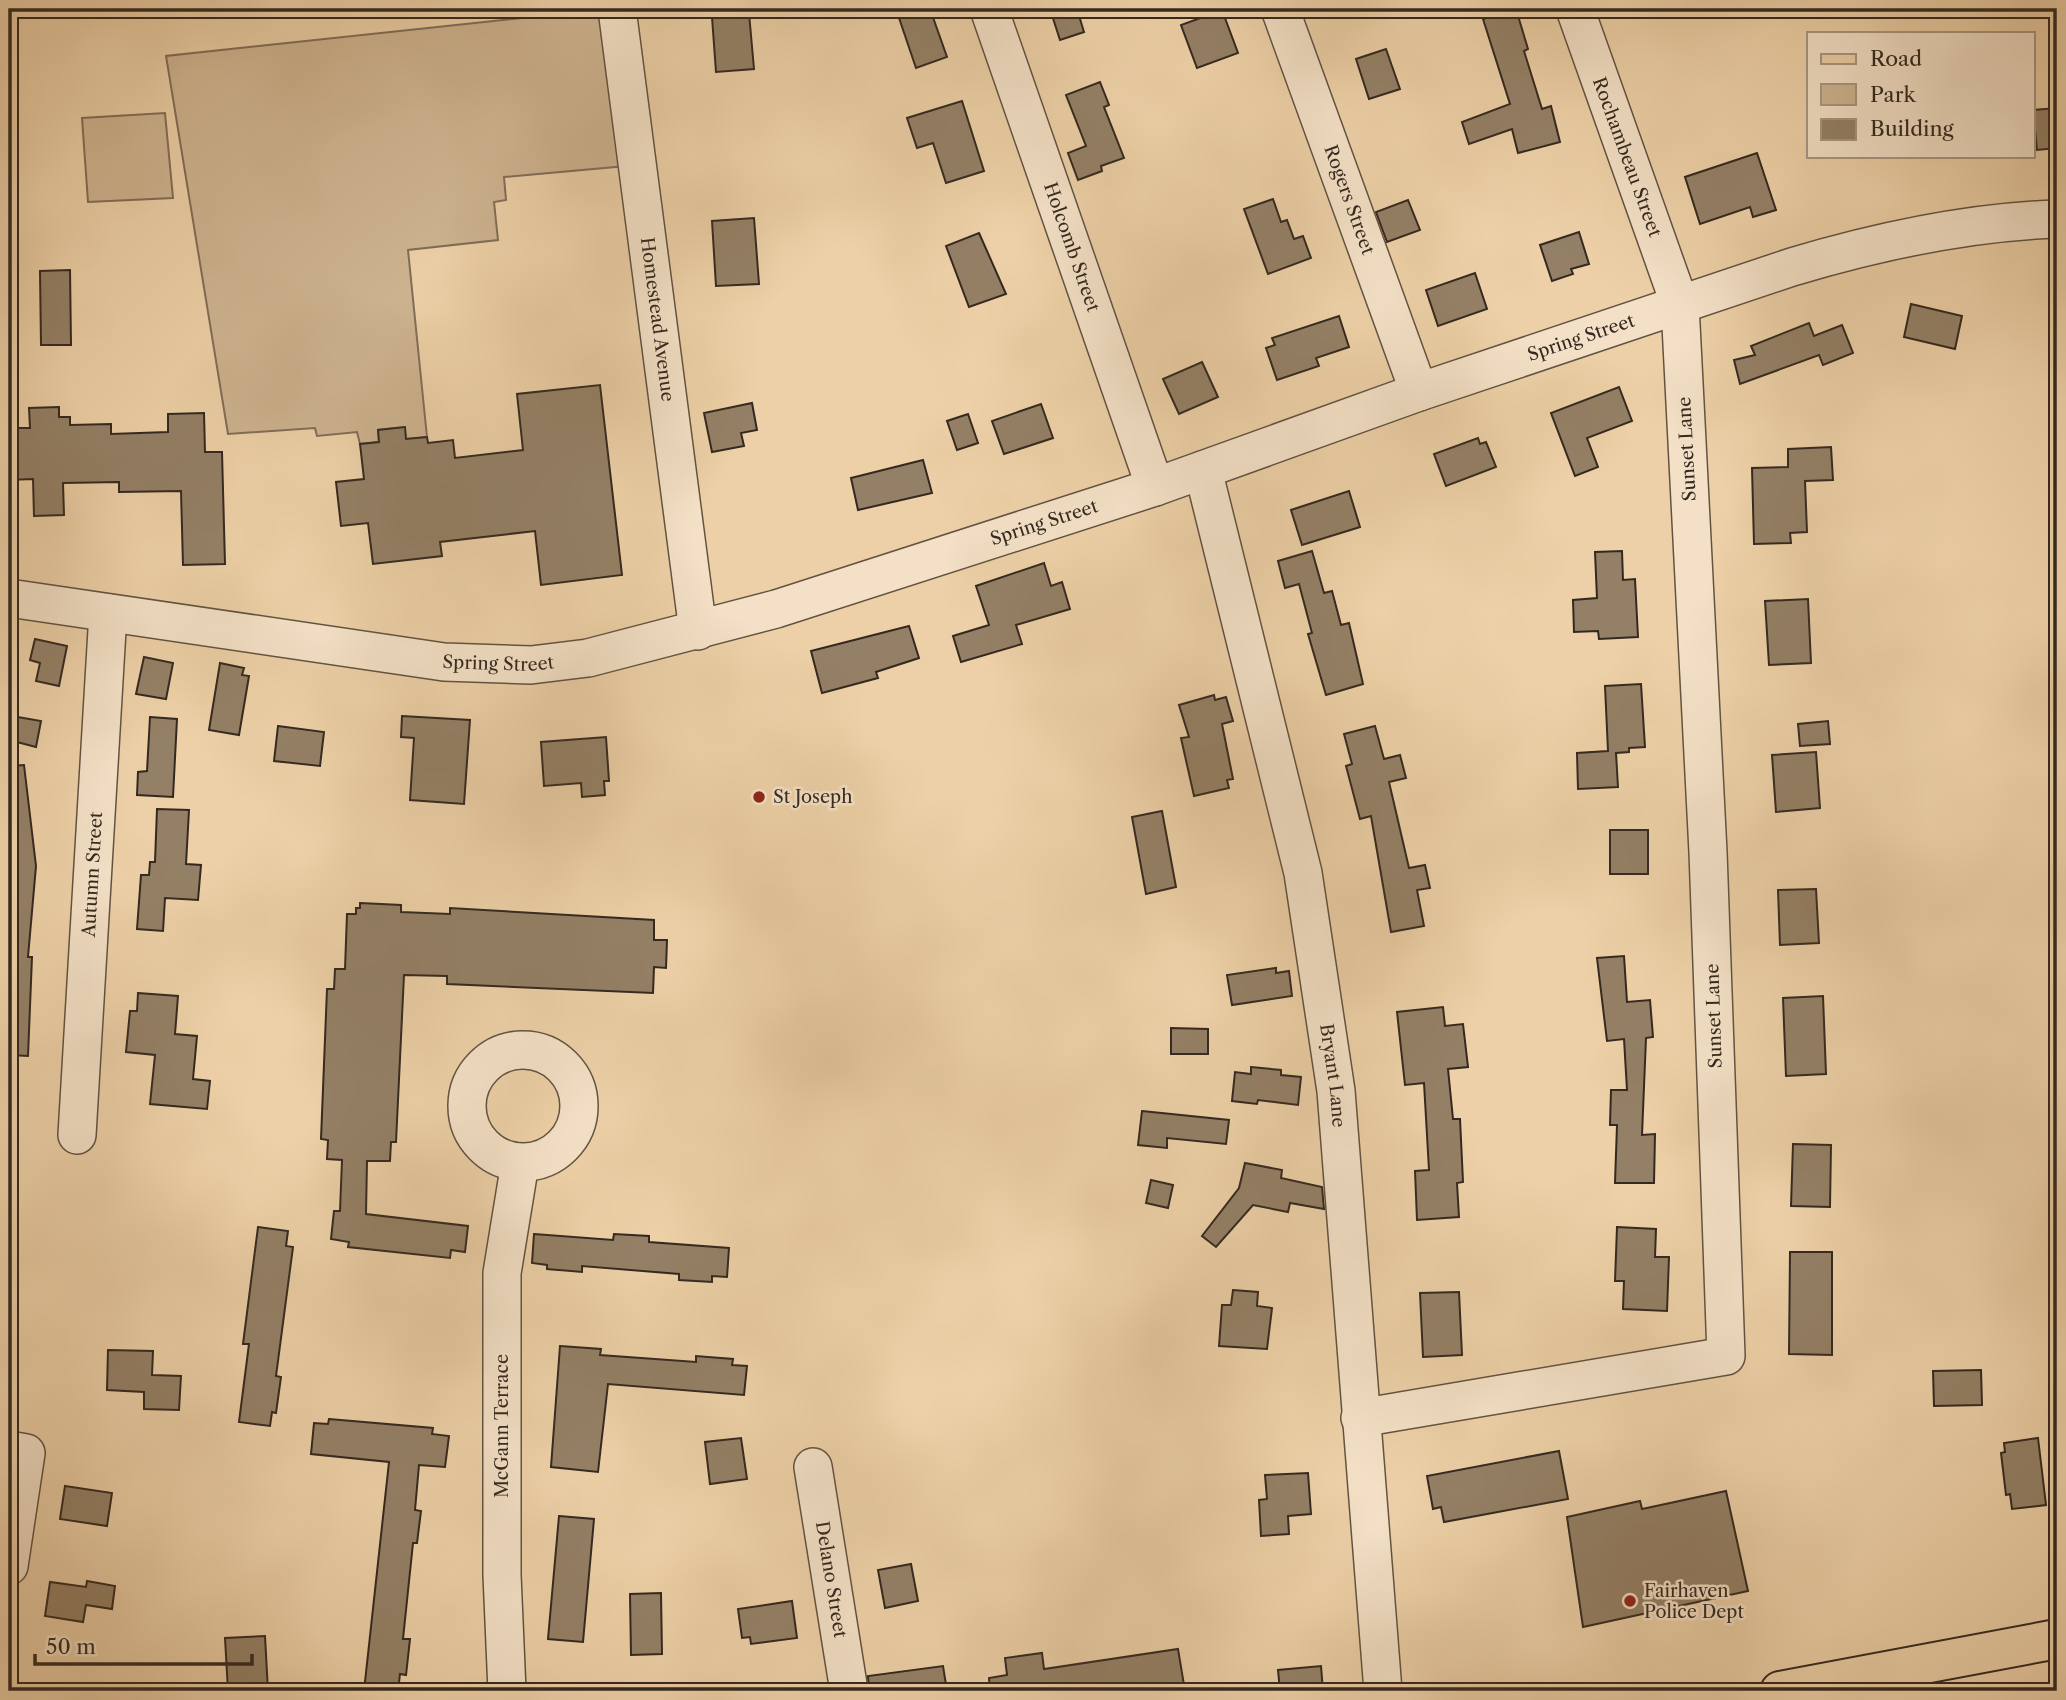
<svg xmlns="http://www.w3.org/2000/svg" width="2066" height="1700" font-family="'Libre Caslon Text',serif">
<rect width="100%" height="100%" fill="#edd0a7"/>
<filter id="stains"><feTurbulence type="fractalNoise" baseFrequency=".00286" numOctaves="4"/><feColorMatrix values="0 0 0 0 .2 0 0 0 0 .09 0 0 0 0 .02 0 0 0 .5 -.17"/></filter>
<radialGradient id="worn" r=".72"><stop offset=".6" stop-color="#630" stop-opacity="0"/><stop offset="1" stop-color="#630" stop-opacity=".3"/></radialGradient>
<g fill="#ceb490" stroke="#816e58" stroke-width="2">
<polygon points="605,9 637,165 504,177 506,200 494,202 498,240 408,250 427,437 406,439 404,427 378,430 379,442 360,444 357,432 317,436 315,428 228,434 166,56"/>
<polygon points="165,113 173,198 88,202 82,118"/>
</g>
<g fill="#948066" stroke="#342920" stroke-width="2">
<polygon points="896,9 930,9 947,57 916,68"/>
<polygon points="1050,9 1077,9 1084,32 1060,40"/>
<polygon points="1516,9 1528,49 1524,51 1542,109 1551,106 1560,142 1518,153 1512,129 1469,144 1462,122 1510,104 1483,19"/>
<polygon points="1222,10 1238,53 1197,68 1181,25"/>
<polygon points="749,13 754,69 716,72 712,17"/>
<polygon points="1386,49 1400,89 1369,99 1356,59"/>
<polygon points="1100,82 1109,105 1104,107 1124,158 1101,166 1102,171 1078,180 1068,153 1086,146 1066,95"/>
<polygon points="962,101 984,171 946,183 933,143 917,148 907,118"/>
<polygon points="2057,108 2057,148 2037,150 2033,110"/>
<polygon points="1757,153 1776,210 1753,217 1750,207 1700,224 1685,177"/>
<polygon points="1273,199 1281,222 1287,220 1294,239 1303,236 1311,258 1268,274 1244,209"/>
<polygon points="1408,200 1420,230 1387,242 1376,212"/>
<polygon points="754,218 759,284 716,286 712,221"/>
<polygon points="1579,232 1589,264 1571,269 1573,274 1552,281 1540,245"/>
<polygon points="979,233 1006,294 969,307 946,246"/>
<polygon points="70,270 71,345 41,345 40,271"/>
<polygon points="1475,273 1487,309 1438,326 1426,290"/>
<polygon points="1911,304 1962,316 1955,349 1904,337"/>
<polygon points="1339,316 1349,347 1316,358 1319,366 1277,380 1266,348 1275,345 1272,338"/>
<polygon points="1809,323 1814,336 1842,325 1853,353 1823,365 1819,355 1740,384 1734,360 1755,355 1751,346"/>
<polygon points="1202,362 1218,397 1179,414 1163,379"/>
<polygon points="600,385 622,575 541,585 535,531 440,542 442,556 373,564 368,523 341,526 336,482 364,479 360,444 379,442 378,430 405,427 406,439 427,437 428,443 453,440 455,458 523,450 517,394"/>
<polygon points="1619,387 1632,421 1587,438 1598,467 1575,476 1551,413"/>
<polygon points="752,403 757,430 741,433 744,446 712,452 704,413"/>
<polygon points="1041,404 1053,438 1004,454 992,421"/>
<polygon points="59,407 59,417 70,417 70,425 111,424 111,434 168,432 168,414 204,413 205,452 222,452 225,564 183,565 181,491 119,492 119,482 63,483 64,515 34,516 33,479 9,480 9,428 30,428 29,408"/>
<polygon points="968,414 978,443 957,450 947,421"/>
<polygon points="1478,438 1480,444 1486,442 1496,467 1446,486 1434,454"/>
<polygon points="1831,447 1833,480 1805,481 1807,532 1790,533 1791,543 1754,544 1752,468 1788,467 1788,449"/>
<polygon points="923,460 932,493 858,510 851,478"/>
<polygon points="1349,491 1360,527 1302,545 1291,510"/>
<polygon points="1312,551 1324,593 1332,591 1341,625 1349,623 1363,684 1326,695 1308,634 1312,633 1299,584 1285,588 1278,561"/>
<polygon points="1622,551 1623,580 1635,579 1638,637 1599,639 1598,631 1574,632 1573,600 1597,598 1595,552"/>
<polygon points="1044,563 1051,586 1062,582 1070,609 1016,625 1022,644 961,662 953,636 989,625 976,586"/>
<polygon points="1808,599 1811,663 1769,665 1765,601"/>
<polygon points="909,626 919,658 876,672 878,678 822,693 811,651"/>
<polygon points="35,639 67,646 59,686 36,681 40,663 30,660"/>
<polygon points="144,657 173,663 166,699 136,694"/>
<polygon points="220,663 244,668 242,675 249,676 239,735 209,730"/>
<polygon points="1641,684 1645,747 1629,748 1629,752 1616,753 1618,787 1578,789 1577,753 1608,751 1605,686"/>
<polygon points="1214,695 1215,700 1226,697 1233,721 1222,724 1233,779 1227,780 1229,788 1194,796 1181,738 1189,737 1179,705"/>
<polygon points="12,716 41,721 36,747 9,740"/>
<polygon points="402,716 470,720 464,804 410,800 414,738 401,737"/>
<polygon points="150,717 177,719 173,797 137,795 138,772 147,771"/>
<polygon points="1828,721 1830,744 1800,746 1798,724"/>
<polygon points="278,726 324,732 320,766 274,761"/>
<polygon points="1375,726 1384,759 1400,755 1406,778 1389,782 1409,868 1425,865 1430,888 1417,890 1424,926 1391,932 1371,816 1360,819 1346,766 1352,764 1344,734"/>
<polygon points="606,737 609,781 604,781 605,795 582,797 581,783 544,786 541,742"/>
<polygon points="1816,752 1820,808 1776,812 1772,755"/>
<polygon points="24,765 36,866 28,957 32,957 28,1056 9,1055 9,899 14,899 9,856 9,766"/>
<polygon points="157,809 189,810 186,864 201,865 198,900 165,898 163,931 137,929 141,875 149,875 150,862 155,862"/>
<polygon points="1162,811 1176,887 1146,894 1132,817"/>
<rect x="1610" y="830" width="38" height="44"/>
<polygon points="1816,889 1819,943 1780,945 1778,890"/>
<polygon points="360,903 401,905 401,912 450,914 450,908 654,920 654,940 667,940 666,968 654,967 653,993 447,984 447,976 404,975 396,1142 391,1142 390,1161 367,1161 366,1214 468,1226 465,1252 451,1250 450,1258 348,1247 349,1242 331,1239 334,1211 340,1211 342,1160 327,1159 328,1140 321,1139 327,989 334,989 335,969 345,969 347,914 356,914 356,908 360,908"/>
<polygon points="1624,956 1627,1002 1650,1000 1653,1037 1646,1038 1642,1135 1655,1134 1654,1183 1615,1183 1617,1125 1610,1125 1611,1090 1627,1090 1624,1039 1607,1041 1597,958"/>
<polygon points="1276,968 1276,973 1289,971 1292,996 1232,1005 1227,975"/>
<polygon points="138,993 178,996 175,1034 197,1036 193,1079 210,1081 207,1109 150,1104 155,1055 126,1052 130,1011 137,1011"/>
<polygon points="1823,996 1826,1074 1786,1076 1783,998"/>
<polygon points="1443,1007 1445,1026 1463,1024 1468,1067 1448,1069 1453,1119 1460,1119 1463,1182 1457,1183 1459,1217 1417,1220 1415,1171 1429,1170 1424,1083 1405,1085 1397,1012"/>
<polygon points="1171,1028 1208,1029 1208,1054 1171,1054"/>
<polygon points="1251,1067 1281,1070 1281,1075 1301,1077 1298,1105 1258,1100 1257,1104 1232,1101 1235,1072 1251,1074"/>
<polygon points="1142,1111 1229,1120 1226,1144 1167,1138 1167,1148 1138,1145"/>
<polygon points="1793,1144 1831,1145 1830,1207 1791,1206"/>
<polygon points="1245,1163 1282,1170 1281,1178 1322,1187 1324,1209 1290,1203 1288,1212 1253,1205 1216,1247 1202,1236 1239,1188"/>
<polygon points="1151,1180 1173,1185 1168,1208 1146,1203"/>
<polygon points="258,1227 288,1231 286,1246 293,1247 276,1376 281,1377 276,1413 272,1412 270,1426 239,1422 249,1344 243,1344"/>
<polygon points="1617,1227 1656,1229 1655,1257 1669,1257 1667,1311 1623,1309 1624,1281 1615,1281"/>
<polygon points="534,1234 613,1240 614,1234 649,1236 649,1242 729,1248 727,1277 712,1276 712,1282 679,1280 679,1274 582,1266 582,1272 547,1269 547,1265 532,1263"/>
<polygon points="1790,1252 1832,1252 1832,1355 1789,1354"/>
<polygon points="1233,1290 1258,1292 1257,1306 1272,1308 1267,1349 1219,1346 1222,1305 1231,1305"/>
<polygon points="1459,1292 1462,1355 1423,1357 1420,1293"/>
<polygon points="560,1346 601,1349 600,1355 696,1362 696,1356 733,1359 732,1365 747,1366 744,1395 608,1384 598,1472 551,1467"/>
<polygon points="108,1350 153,1351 152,1375 181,1376 179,1410 144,1409 144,1392 107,1390"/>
<polygon points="1981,1370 1982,1405 1934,1406 1933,1371"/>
<polygon points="329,1419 433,1428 432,1434 449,1436 445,1467 419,1465 415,1510 421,1511 417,1543 413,1543 403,1639 410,1639 406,1675 400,1674 398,1691 364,1691 389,1462 311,1454 314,1423 328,1424"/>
<polygon points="741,1438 747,1479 710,1484 705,1442"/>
<polygon points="2038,1438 2046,1505 2012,1509 2010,1494 2006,1495 2001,1453 2005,1452 2004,1443"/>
<polygon points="1559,1451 1568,1499 1444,1522 1441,1507 1433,1509 1427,1476"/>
<polygon points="1308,1473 1311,1514 1288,1516 1289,1534 1261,1536 1259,1500 1267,1499 1265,1475"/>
<polygon points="65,1486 112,1493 107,1526 60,1519"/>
<polygon points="1726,1491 1748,1591 1583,1627 1567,1517 1640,1501 1642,1509"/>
<polygon points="559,1516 594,1519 583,1642 548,1639"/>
<polygon points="911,1564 918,1601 885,1608 878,1570"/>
<polygon points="87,1581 115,1586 112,1609 86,1605 83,1622 45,1616 50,1582 86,1587"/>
<polygon points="661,1593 662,1654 631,1655 630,1594"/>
<polygon points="792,1601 797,1638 751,1644 750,1637 742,1638 738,1609"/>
<polygon points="265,1636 268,1691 228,1691 225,1638"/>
<polygon points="1178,1649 1185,1691 990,1691 989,1678 1007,1675 1005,1658 1042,1653 1044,1669"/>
<polygon points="943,1666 947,1691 869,1691 868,1676"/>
<polygon points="1321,1666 1323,1691 1280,1691 1278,1670"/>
</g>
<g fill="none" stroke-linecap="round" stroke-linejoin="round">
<g stroke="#625342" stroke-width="40">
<g id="minor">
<path id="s1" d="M617,9l81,622"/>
<path id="s2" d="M989,9l166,478"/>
<path id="s3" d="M1280,9l139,383"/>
<path id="s4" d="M1203,470l100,403 33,218 47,600"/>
<path id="s5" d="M9,598l435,64 87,3 57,-7 188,-49 379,-122 264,-95 373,-125c87,-26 175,-45 265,-48"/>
<circle cx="523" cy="1106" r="56"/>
<path id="s6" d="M77,1135l31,-522"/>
<polyline points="1360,1418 1726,1356 1708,852 1680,305 1575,9"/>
<polyline points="9,1450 26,1453 9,1566"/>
<path id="s7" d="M813,1467l36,224"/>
<polyline points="507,1691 502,1575 502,1273 520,1163"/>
</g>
</g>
<g stroke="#342920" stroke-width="42">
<polyline id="major" points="1780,1691 2057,1639"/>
</g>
<use href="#minor" stroke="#f3e0c6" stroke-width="37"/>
<use href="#major" stroke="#edd0a7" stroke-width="38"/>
</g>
<g fill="#8f2418" stroke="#f3e0c6" stroke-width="2.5">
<circle cx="759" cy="797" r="7"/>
<circle cx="1630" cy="1601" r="7"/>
</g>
<g text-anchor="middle" stroke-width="5" stroke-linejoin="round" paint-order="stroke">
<g font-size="18" fill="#342920" stroke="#f3e0c6">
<text transform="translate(1627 157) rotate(70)" y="6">Rochambeau Street</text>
<text dy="6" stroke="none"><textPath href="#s3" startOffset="203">Rogers Street</textPath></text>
<text dy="6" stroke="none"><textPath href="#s2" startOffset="252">Holcomb Street</textPath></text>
<text dy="6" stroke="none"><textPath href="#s1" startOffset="313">Homestead Avenue</textPath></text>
<text dy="6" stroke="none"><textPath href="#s5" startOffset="1628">Spring Street</textPath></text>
<text transform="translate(1687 449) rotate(-93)" y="6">Sunset Lane</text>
<text dy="6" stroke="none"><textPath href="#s5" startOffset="1060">Spring Street</textPath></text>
<text dy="6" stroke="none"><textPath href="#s5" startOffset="494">Spring Street</textPath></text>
<text dy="6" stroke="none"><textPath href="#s6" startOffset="261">Autumn Street</textPath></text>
<text transform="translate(1714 1016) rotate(-92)" y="6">Sunset Lane</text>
<text dy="6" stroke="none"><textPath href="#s4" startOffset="620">Bryant Lane</textPath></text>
<text transform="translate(502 1426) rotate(-90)" y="6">McGann Terrace</text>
<text dy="6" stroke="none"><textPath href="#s7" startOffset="114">Delano Street</textPath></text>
</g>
<g font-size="18" fill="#342920" stroke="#f3e0c6" text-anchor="start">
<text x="773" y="803">St Joseph</text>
<text x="1644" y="1597">Fairhaven<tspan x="1644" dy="21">Police Dept</tspan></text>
</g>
</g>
<rect width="2066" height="1700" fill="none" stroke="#edd0a7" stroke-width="35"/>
<rect x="10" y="10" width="2045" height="1679" fill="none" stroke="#342920" stroke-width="3.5"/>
<rect x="18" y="18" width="2031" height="1665" fill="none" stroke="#342920" stroke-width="2"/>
<rect x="1807" y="32" width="228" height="126" fill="#f3e0c6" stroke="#a79784" stroke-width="2"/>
<rect x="1821" y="54" width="35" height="10" fill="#edd0a7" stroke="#a79784" stroke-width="2"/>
<text x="1870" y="66" font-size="21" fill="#342920">Road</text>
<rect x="1821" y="84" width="35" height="21" fill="#ceb490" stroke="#a79784" stroke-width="2"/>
<text x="1870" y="102" font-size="21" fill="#342920">Park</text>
<rect x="1821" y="119" width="35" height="21" fill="#948066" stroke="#a79784" stroke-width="2"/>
<text x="1870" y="136" font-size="21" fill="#342920">Building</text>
<path d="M35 1654v10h217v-10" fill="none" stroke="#342920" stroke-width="3.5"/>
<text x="46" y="1654" font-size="21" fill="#342920" stroke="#f3e0c6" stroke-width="5" paint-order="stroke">50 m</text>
<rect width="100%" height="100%" filter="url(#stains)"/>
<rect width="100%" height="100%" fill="url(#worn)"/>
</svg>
